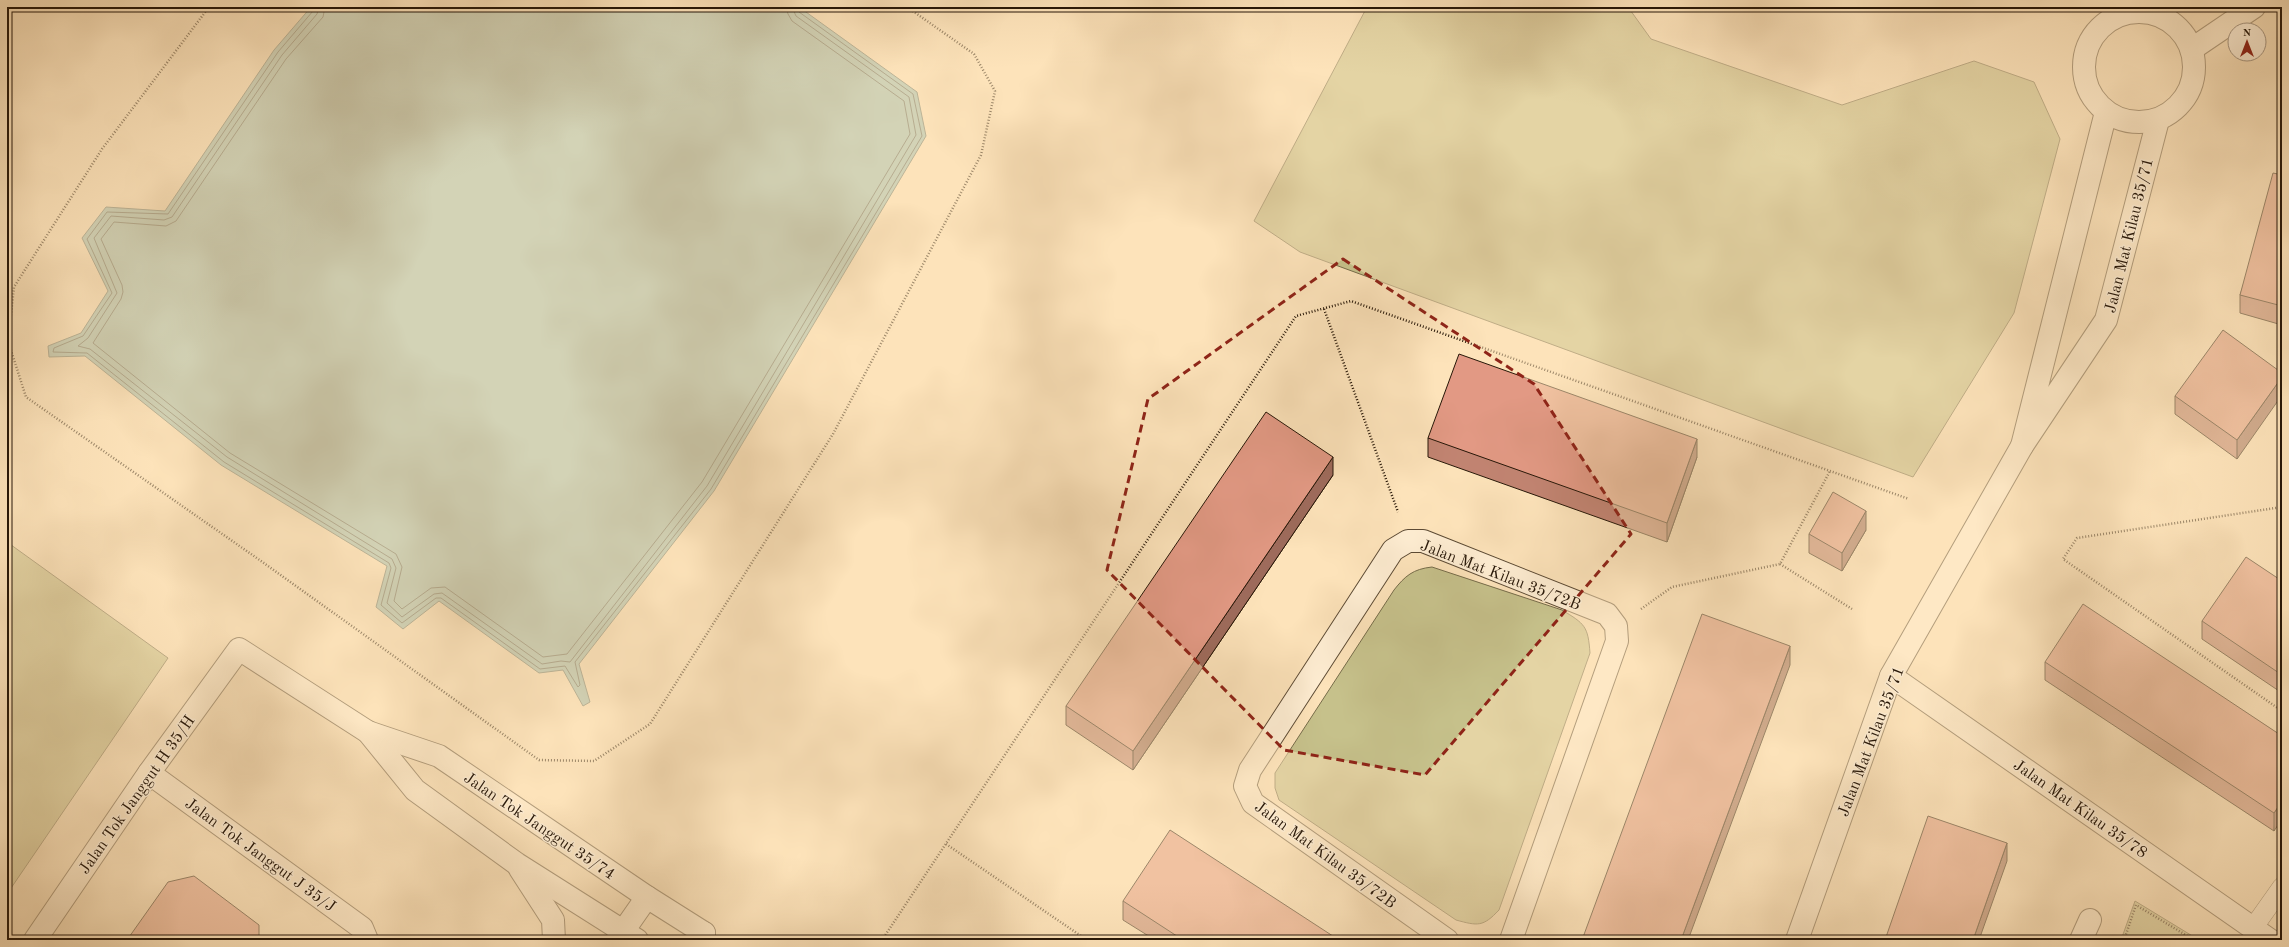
<svg xmlns="http://www.w3.org/2000/svg" width="2289" height="947" font-family="'Old Standard TT',serif">
<rect width="100%" height="100%" fill="#fde3ba"/>
<filter id="stains"><feTurbulence type="fractalNoise" baseFrequency=".005" numOctaves="4"/><feColorMatrix values="0 0 0 0 .2 0 0 0 0 .09 0 0 0 0 .02 0 0 0 .5 -.17"/></filter>
<radialGradient id="worn" r=".72"><stop offset=".6" stop-color="#630" stop-opacity="0"/><stop offset="1" stop-color="#630" stop-opacity=".3"/></radialGradient>
<g fill="#c6c18b" stroke="#766c4a">
<polygon points="1367,7 1628,7 1651,39 1842,105 1974,61 2034,82 2060,139 2014,313 1913,477 1300,252 1254,221"/>
<polygon points="7,542 168,658 7,894"/>
<path d="M1432,567l130,43c23,14 26,16 28,43l-91,257c-16,17 -21,16 -43,10l-177,-120 -4,-12v-15l119,-183c11,-14 19,-21 38,-23z"/>
<polygon points="2135,901 2199,940 2121,940"/>
</g>
<polygon fill="#9fbeb2" stroke="#6f7b6e" points="311,7 799,7 917,92 926,136 714,491 579,664 590,702 583,706 563,670 539,673 439,601 403,629 376,607 387,566 221,465 85,356 49,357 48,346 81,333 108,291 82,238 106,207 165,211 274,50"/>
<g fill="none" stroke-linecap="round" stroke-linejoin="round">
<g stroke="#636a5d" stroke-width="1">
<polyline points="314,7 313,11 278,52 168,214 107,212 87,239 112,293 83,336 54,348 53,352 87,353 224,462 389,563 391,568 381,605 402,623 436,598 441,598 540,669 565,666 578,687 580,685 575,662 711,489 922,136 913,94 799,12 797,7"/>
<polyline points="319,7 317,14 282,55 172,217 164,220 111,216 94,238 117,293 88,338 78,346 90,349 227,457 392,559 396,568 387,603 402,617 434,594 442,593 542,664 561,661 570,662 707,486 916,135 909,97 796,16 792,7"/>
<polyline points="325,7 323,17 286,59 176,221 166,226 114,222 101,239 122,285 123,292 121,299 93,343 230,453 396,554 402,567 394,601 402,609 431,588 445,587 543,657 567,654 702,482 910,134 904,101 792,21 788,14 786,7"/>
</g>
<g stroke="#5c4a34" stroke-width="20">
<polyline id="service" points="2253,928 2282,887"/>
</g>
<g stroke="#5c4a34" stroke-width="24">
<g id="minor">
<circle cx="2139" cy="67" r="55"/>
<polyline points="2192,49 2254,7"/>
<polyline points="2106,112 2022,446 2106,320 2158,120"/>
<polyline points="1891,676 2270,940"/>
<polyline points="368,732 415,790 517,864 637,940"/>
<polyline points="149,773 362,928 367,940"/>
<polyline points="520,869 553,920 554,940"/>
<polyline points="35,940 149,773 239,649 368,732 439,756 647,897 704,933"/>
<polyline points="1447,940 1253,803 1245,786 1250,770 1393,550 1408,541 1423,541 1607,614 1616,626 1617,641 1511,940"/>
<polyline points="1797,940 1891,676 2022,446"/>
<polyline points="2081,940 2090,920"/>
</g>
</g>
<g stroke="#5c4a34" stroke-width="24">
<g id="tertiary">
<polyline points="617,940 647,897"/>
<polyline points="699,940 704,933"/>
</g>
</g>
<g stroke="#271708" stroke-width="2.5" stroke-dasharray="1 2" stroke-linecap="butt">
<polyline points="209,7 102,149 14,287 8,341 26,397 261,561 539,760 594,761 650,724 833,434 981,155 995,91 974,54 907,7"/>
<polyline points="1324,309 1398,512"/>
<polyline points="2282,507 2077,538 2063,559 2282,711"/>
<polyline points="1780,564 1852,609"/>
<polyline points="1641,609 1672,587 1780,564 1830,471"/>
<polyline points="946,844 1087,940"/>
<polyline points="882,940 1296,316 1351,301 1909,499"/>
<polyline points="2124,940 2136,905 2194,940"/>
</g>
<use href="#service" stroke="#feedd2" stroke-width="19"/>
<use href="#minor" stroke="#feedd2" stroke-width="22"/>
<use href="#tertiary" stroke="#feedd2" stroke-width="22"/>
</g>
<g fill="#c28472" stroke="#271708">
<polygon points="2282,175 2282,325 2240,313 2240,295"/>
<polygon points="2282,373 2237,459 2175,414 2175,396"/>
<polygon points="1428,438 1697,457 1667,542 1428,457"/>
<polygon points="1333,475 1133,770 1066,725 1066,706"/>
<polygon points="1866,530 1842,571 1809,553 1809,534"/>
<polygon points="2282,581 2282,693 2202,639 2202,621"/>
<polygon points="2045,662 2282,736 2274,831 2045,680"/>
<polygon points="1123,901 1339,940 1155,940 1123,920"/>
</g>
<g fill="#9e6b5c" stroke="#271708">
<polygon points="2282,377 2282,395 2237,459 2237,440"/>
<polygon points="1697,439 1697,457 1667,542 1667,523"/>
<polygon points="1333,457 1333,475 1133,770 1133,751"/>
<polygon points="1866,511 1866,530 1842,571 1842,553"/>
<polygon points="1790,646 1790,665 1688,940 1681,940"/>
<polygon points="2282,801 2282,819 2274,831 2274,813"/>
<polygon points="2007,843 2007,861 1979,940 1973,940"/>
</g>
<g fill="#e29984" stroke="#271708">
<polygon points="2273,173 2282,175 2282,306 2240,295"/>
<polygon points="2223,330 2282,373 2282,377 2237,440 2175,396"/>
<polygon points="1459,354 1697,439 1667,523 1428,438"/>
<polygon points="1266,412 1333,457 1133,751 1066,706"/>
<polygon points="1833,492 1866,511 1842,553 1809,534"/>
<polygon points="2246,557 2282,581 2282,675 2202,621"/>
<polygon points="2083,604 2282,736 2282,801 2274,813 2045,662"/>
<polygon points="1702,614 1790,646 1681,940 1582,940"/>
<polygon points="1928,816 2007,843 1973,940 1885,940"/>
<polygon points="1170,830 1339,940 1183,940 1123,901"/>
<polygon points="194,876 259,925 259,940 127,940 168,882"/>
</g>
<path d="M0 0H2289V947H0ZM1343,259l191,125 97,150 -206,241 -141,-25 -177,-180 41,-171z" fill="#fde3ba" fill-opacity=".55" fill-rule="evenodd"/>
<path fill="none" stroke="#8f2418" stroke-width="3" stroke-dasharray="8 5" stroke-linejoin="round" d="M1343,259l191,125 97,150 -206,241 -141,-25 -177,-180 41,-171z"/>
<g text-anchor="middle" stroke-width="3" stroke-linejoin="round" paint-order="stroke">
<g font-size="16" fill="#271708" stroke="#feedd2">
<text transform="translate(2128 235) rotate(-76)" y="6">Jalan Mat Kilau 35/71</text>
<text transform="translate(1501 574) rotate(21)" y="6">Jalan Mat Kilau 35/72B</text>
<text transform="translate(1870 741) rotate(-69)" y="6">Jalan Mat Kilau 35/71</text>
<text transform="translate(136 794) rotate(-55)" y="6">Jalan Tok Janggut H 35/H</text>
<text transform="translate(2081 808) rotate(35)" y="6">Jalan Mat Kilau 35/78</text>
<text transform="translate(540 825) rotate(34)" y="6">Jalan Tok Janggut 35/74</text>
<text transform="translate(261 854) rotate(36)" y="6">Jalan Tok Janggut J 35/J</text>
<text transform="translate(1326 854) rotate(36)" y="6">Jalan Mat Kilau 35/72B</text>
</g>
</g>
<rect width="2289" height="947" fill="none" stroke="#fde3ba" stroke-width="24"/>
<rect x="8" y="8" width="2273" height="931" fill="none" stroke="#271708" stroke-width="2"/>
<rect x="12" y="12" width="2265" height="923" fill="none" stroke="#271708"/>
<g transform="translate(2247 42)"><circle r="19" fill="#feedd2" stroke="#a89781"/>
<path d="M0-3L7 15L0 10L-7 15Z" fill="#8f2418"/>
<text y="-6" font-size="11" font-weight="bold" text-anchor="middle" fill="#271708">N</text>
</g>
<rect width="100%" height="100%" filter="url(#stains)"/>
<rect width="100%" height="100%" fill="url(#worn)"/>
</svg>
